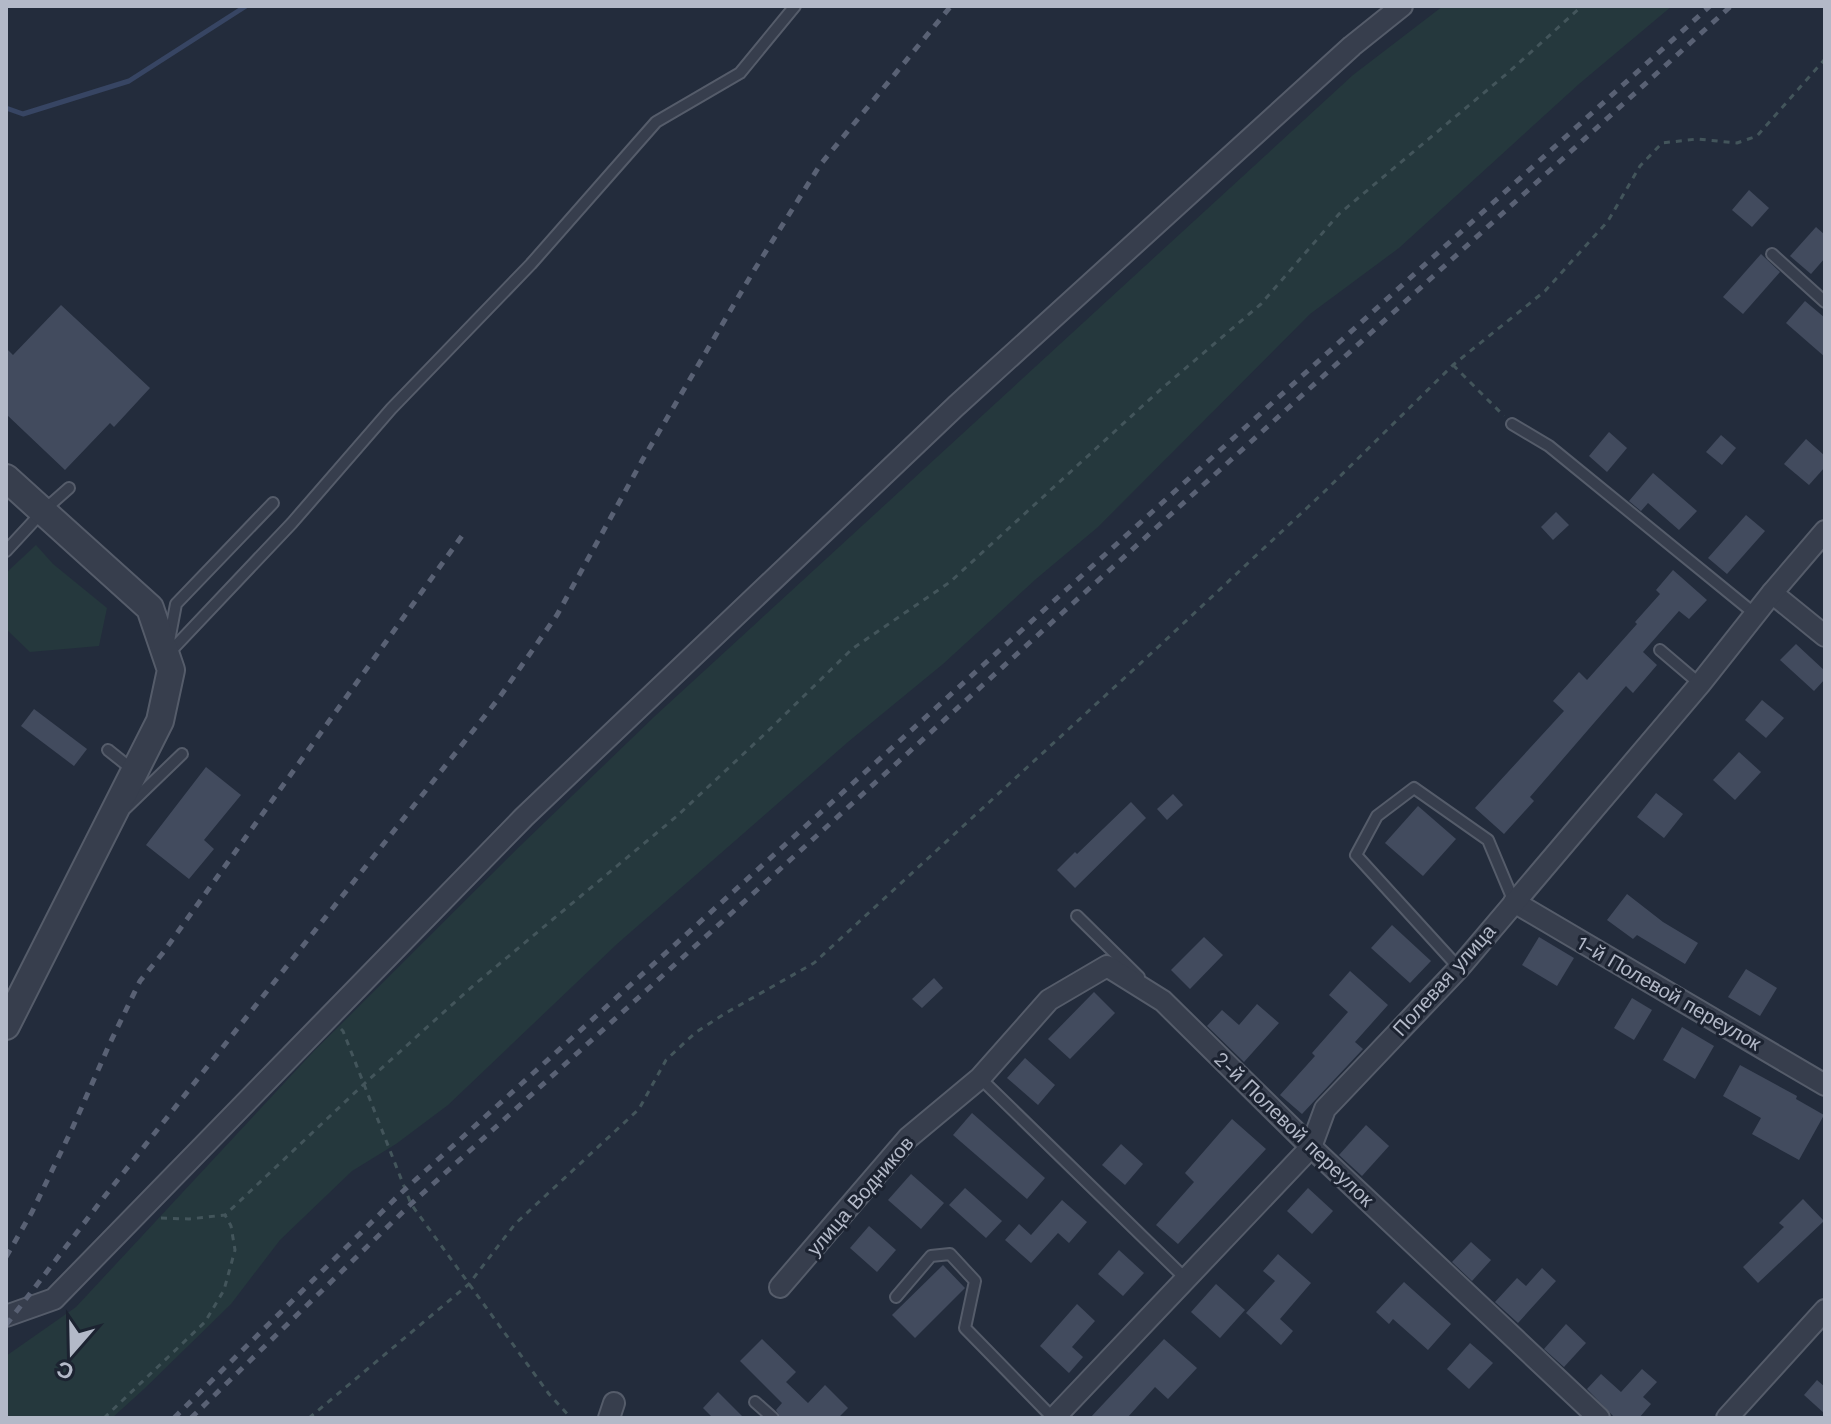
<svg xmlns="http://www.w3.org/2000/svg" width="1831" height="1424" font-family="'Work Sans',sans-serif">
<rect width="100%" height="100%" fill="#232c3c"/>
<g fill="#25383d">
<polygon points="1443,6 1672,6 1579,84 1399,248 1310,314 1098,527 1036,579 943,664 848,742 617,944 448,1105 396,1144 352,1171 280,1240 231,1304 144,1389 112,1418 6,1418 6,1356 76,1307 314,1051 518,848 655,716 1353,75"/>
<polygon points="36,545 53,564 107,608 99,646 30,652 6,629 6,573"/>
</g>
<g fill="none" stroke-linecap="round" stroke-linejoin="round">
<polyline stroke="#374563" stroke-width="5" points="6,108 23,114 129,81 246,6"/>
</g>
<g fill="#424b5e">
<polygon points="1749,190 1769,208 1752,227 1732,210"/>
<polygon points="1816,227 1825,235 1825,258 1811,274 1790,256"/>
<polygon points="1761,254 1780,272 1743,314 1723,297"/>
<polygon points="1805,301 1825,318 1825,357 1786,323"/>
<polygon points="61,305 150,388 114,427 110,423 65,470 6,414 6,348 13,355"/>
<polygon points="1609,432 1627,448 1607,472 1589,456"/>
<polygon points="1721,435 1736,448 1722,465 1706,452"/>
<polygon points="1806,439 1825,456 1825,467 1809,485 1784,464"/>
<polygon points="1653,473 1697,511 1679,530 1648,503 1641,511 1629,501"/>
<polygon points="1556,512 1569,525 1553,540 1541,527"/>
<polygon points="1746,515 1765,531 1727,574 1708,558"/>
<polygon points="1673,570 1707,600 1689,619 1679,611 1643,652 1657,665 1633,693 1626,686 1530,797 1534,801 1504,834 1475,808 1564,711 1553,701 1579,672 1587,680 1637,624 1635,622 1660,594 1656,590"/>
<polygon points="1796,644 1825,671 1825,679 1814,691 1780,660"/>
<polygon points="1762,700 1784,718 1766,738 1745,720"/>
<polygon points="34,709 87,749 74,766 21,726"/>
<polygon points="1739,752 1761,772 1735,800 1713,780"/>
<polygon points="206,767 241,795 204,840 214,849 189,879 146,845"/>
<polygon points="1656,793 1683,814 1664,838 1637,817"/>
<polygon points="1173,794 1183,805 1167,820 1157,809"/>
<polygon points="1131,802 1146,818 1075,888 1057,870 1075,852 1077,854"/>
<polygon points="1418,806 1456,839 1423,876 1385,843"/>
<polygon points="1627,894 1663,922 1698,943 1685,964 1637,935 1633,939 1607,920"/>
<polygon points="1392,925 1431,961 1410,983 1371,948"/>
<polygon points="1204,937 1223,955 1190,989 1171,970"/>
<polygon points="1539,937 1574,958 1557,986 1522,965"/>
<polygon points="1746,969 1777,988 1760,1016 1728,997"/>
<polygon points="1350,971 1388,1005 1355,1042 1363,1049 1302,1114 1280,1095 1315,1056 1312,1053 1348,1012 1329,995"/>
<polygon points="934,978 943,988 922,1008 912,999"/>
<polygon points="1094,992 1115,1013 1070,1059 1048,1039"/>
<polygon points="1632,998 1652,1010 1634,1040 1614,1028"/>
<polygon points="1257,1004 1279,1023 1244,1062 1207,1026 1222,1010 1239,1025"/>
<polygon points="1682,1027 1714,1046 1695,1079 1663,1060"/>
<polygon points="1025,1058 1055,1085 1038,1105 1007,1078"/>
<polygon points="1740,1065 1797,1096 1796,1099 1824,1115 1799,1160 1752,1134 1761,1118 1723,1096"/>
<polygon points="972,1113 1045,1178 1027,1199 953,1135"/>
<polygon points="1232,1119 1266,1149 1178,1244 1156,1225 1194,1182 1185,1173"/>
<polygon points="1366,1125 1389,1146 1362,1176 1339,1155"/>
<polygon points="1121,1144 1143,1164 1125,1185 1102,1165"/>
<polygon points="911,1174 944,1203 921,1229 888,1200"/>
<polygon points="965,1188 1002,1221 986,1238 949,1205"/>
<polygon points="1308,1188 1333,1211 1312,1234 1287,1211"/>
<polygon points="1803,1199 1824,1221 1758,1283 1743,1267 1784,1227 1779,1223"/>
<polygon points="1062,1200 1087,1222 1069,1243 1058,1233 1031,1263 1005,1240 1019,1224 1031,1235"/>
<polygon points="869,1226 896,1250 877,1272 850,1248"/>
<polygon points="1471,1242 1491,1260 1472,1281 1452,1262"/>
<polygon points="1119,1250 1144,1273 1123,1296 1098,1274"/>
<polygon points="1278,1254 1311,1283 1280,1319 1293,1331 1281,1345 1246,1313 1275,1281 1263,1271"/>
<polygon points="943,1265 965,1288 915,1338 892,1315"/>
<polygon points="1542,1268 1556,1281 1518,1323 1495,1302 1517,1278 1526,1286"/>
<polygon points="1404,1282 1451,1324 1428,1350 1393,1319 1389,1324 1376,1312"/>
<polygon points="1216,1284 1245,1310 1220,1338 1191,1312"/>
<polygon points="1077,1304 1095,1321 1072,1347 1083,1357 1069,1373 1040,1346"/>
<polygon points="1566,1324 1586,1343 1564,1367 1544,1349"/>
<polygon points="762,1339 796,1372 786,1382 808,1403 825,1385 848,1408 838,1418 781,1418 776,1410 782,1403 740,1361"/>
<polygon points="1164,1339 1197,1368 1168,1399 1155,1387 1127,1418 1090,1418"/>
<polygon points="1470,1343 1493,1363 1469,1389 1447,1369"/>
<polygon points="1642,1369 1657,1382 1643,1397 1651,1404 1639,1418 1615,1418 1587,1389 1601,1374 1621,1392"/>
<polygon points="1817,1380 1825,1387 1825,1414 1804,1395"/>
<polygon points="718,1392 744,1418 713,1418 703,1408"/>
</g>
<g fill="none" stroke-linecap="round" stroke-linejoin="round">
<g stroke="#555c6a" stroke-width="14">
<g id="service">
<polyline points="1772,254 1825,302"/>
<polyline points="1512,424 1549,446 1755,614"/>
<polyline points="6,551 43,511 69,488"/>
<polyline points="169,641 176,604 273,503"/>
<polyline points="1660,650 1700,684"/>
<polyline points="168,654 292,523 391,409 531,264 656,122 740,73 795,6"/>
<polyline points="108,750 133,770"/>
<polyline points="126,808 182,754"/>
<polyline points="1077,916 1139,977"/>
<polyline points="1459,968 1356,855 1377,816 1414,788 1488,840 1514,902"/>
<polyline points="980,1078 1186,1279"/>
<polyline points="896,1297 931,1256 950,1254 975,1281 965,1328 1053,1418"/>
<polyline points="755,1402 773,1418"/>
</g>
</g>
<g stroke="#555c6a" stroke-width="24">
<g id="minor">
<polyline points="1772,593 1825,636"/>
<polyline points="1514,902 1825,1085"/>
<polyline points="780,1287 908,1138 980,1078 1049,1000 1107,966 1163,1001 1311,1147 1599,1418"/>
<polyline points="6,1316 54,1299 524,817 956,406 1352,46 1402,6"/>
<polyline points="609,1418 614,1403"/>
<polyline points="1054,1418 1311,1147 1325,1109 1459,968 1700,684 1772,593 1825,531"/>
<polyline points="1727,1418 1825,1310"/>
</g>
</g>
<g stroke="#555c6a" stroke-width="30">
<polyline id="tertiary" points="6,478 150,608 171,670 160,721 6,1026"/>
</g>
<g stroke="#43555b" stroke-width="3" stroke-dasharray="6 6" stroke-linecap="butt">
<polyline points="1453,365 1504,416"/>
<polyline points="341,1029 343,1031 411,1204 549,1394 571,1418"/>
<polyline points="161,1218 189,1219 225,1215 364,1084 474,985 677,816 768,731 852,649 950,582 1160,390 1261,304 1339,214 1510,71 1582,6"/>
<polyline points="104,1418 205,1322 224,1290 235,1250 231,1226 225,1215"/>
<polyline points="309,1418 469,1284 515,1224 639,1109 666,1060 695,1033 724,1014 814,963 1156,649 1324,492 1453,365 1545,291 1608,221 1640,166 1662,143 1697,139 1737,143 1757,136 1825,59"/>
</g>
<use href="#service" stroke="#373e4d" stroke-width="10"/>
<use href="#minor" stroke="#373e4d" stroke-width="20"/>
<use href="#tertiary" stroke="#373e4d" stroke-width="26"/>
<g stroke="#596174" stroke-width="5" stroke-dasharray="8 8" stroke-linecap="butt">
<polyline points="6,1257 32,1212 72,1129 110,1043 140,981 162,954 464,533"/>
<polyline points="6,1325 101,1201 499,698 557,615 643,459 753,272 820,165 951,6"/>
<polyline points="174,1418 401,1193 1710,6"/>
<polyline points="191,1418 411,1204 1731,6"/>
</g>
</g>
<g text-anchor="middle" stroke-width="6" stroke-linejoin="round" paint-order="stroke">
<g font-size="20" fill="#b3b9c8" stroke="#1c2331">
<text transform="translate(1444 980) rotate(-48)" y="7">Полевая улица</text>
<text transform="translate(1669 993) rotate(30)" y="7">1-й Полевой переулок</text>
<text transform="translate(1294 1129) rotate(44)" y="7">2-й Полевой переулок</text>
<text transform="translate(860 1196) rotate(-49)" y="7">улица Водников</text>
</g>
</g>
<rect width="1831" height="1424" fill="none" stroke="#b3b9c8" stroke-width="16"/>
<g transform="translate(72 1352) rotate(200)" stroke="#1c2331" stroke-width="6" paint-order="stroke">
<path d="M0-6L14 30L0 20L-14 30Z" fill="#b3b9c8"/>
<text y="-12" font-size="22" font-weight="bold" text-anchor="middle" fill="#b3b9c8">С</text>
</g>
</svg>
